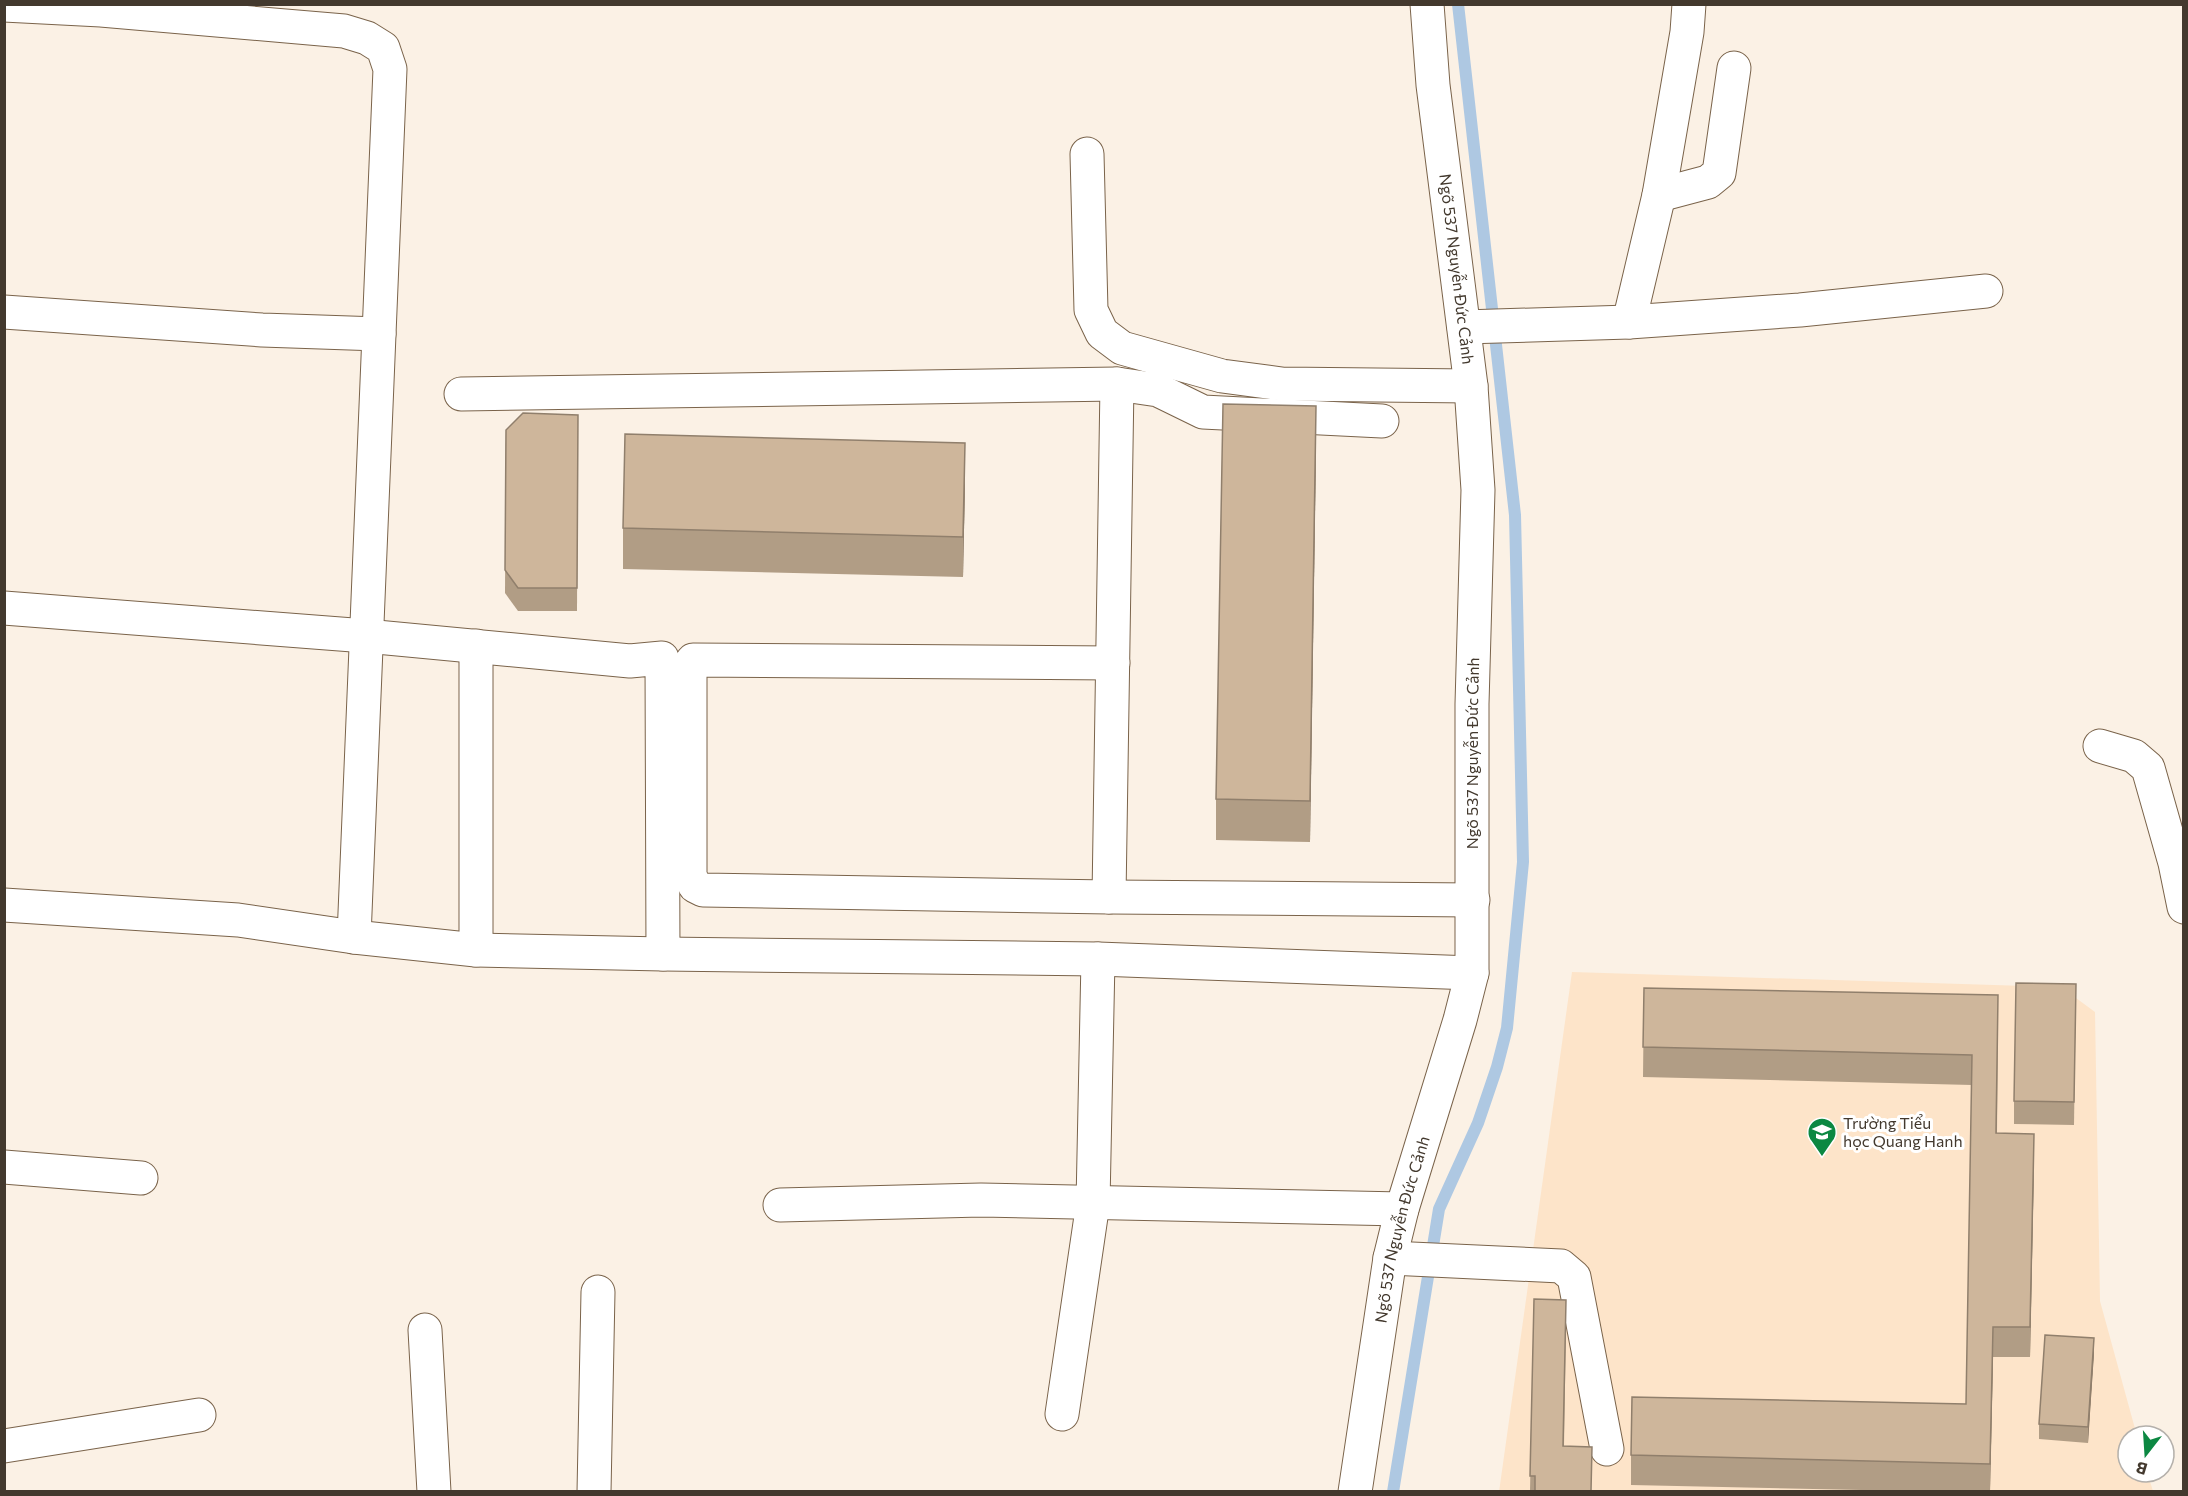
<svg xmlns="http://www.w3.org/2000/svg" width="2188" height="1496" font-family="Commissioner,sans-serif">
<rect width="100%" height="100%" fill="#fbf1e5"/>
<polygon fill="#fde4c9" points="1572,972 2061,987 2095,1012 2100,1301 2137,1436 2128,1436 2128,1472 2147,1472 2153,1491 1499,1492"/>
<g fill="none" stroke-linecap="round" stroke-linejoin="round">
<polyline stroke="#aec8e2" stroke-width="12" points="1393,1492 1439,1209 1478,1123 1497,1067 1507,1028 1523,862 1515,515 1458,4"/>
<g stroke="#7a634a" stroke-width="35">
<g id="minor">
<polyline points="4,5 101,10 344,31 367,38 383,48 390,69 354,937"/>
<polyline points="1087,154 1091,310 1102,333 1122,348 1222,376 1282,384 1471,386"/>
<polyline points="1659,195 1708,182 1719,173 1734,68"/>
<polyline points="4,312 262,330 379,334"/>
<polyline points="1629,322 1659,195 1687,32 1689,4"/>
<polyline points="1464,327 1629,322 1800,310 1986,291"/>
<polyline points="461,394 1117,384 1158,390 1203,412 1382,421"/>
<polyline points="4,608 366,636 630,661 662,658 663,954"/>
<polyline points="476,646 476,950"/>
<polyline points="1113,663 693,660 690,664 690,876 695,886 703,890 1109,897 1473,900"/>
<polyline points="2100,746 2134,756 2148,768 2175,863 2184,907"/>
<polyline points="1109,897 1117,384"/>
<polyline points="4,905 238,920 354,937 476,950 663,954 1098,959 1472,973"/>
<polyline points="4,1167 141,1178"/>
<polyline points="780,1205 981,1200 1402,1209"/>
<polyline points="1390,1258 1561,1266 1574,1277 1607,1449"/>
<polyline points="425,1330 434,1492"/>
<polyline points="1062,1414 1093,1203 1098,959"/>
<polyline points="4,1446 199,1415"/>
<polyline points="594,1492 598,1292"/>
<path id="s1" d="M1355,1492l35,-234 12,-49 58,-189 12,-47v-269l6,-214 -7,-104 -38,-301 -6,-81"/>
</g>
</g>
<use href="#minor" stroke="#fff" stroke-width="33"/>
</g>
<g fill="#b19d85">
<polygon points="578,415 577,611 518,611 505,593 506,430"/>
<polygon points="1316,447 1310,842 1216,840 1216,799"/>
<polygon points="965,484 963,577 623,569 623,528"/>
<polygon points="2076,984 2074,1125 2014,1124 2014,1101"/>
<polygon points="1644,988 1998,1025 1997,1133 2034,1163 2030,1357 1993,1357 1990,1491 1909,1491 1631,1485 1631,1455 1966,1404 1972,1085 1643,1077"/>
<polygon points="1534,1299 1566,1323 1564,1446 1592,1491 1530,1491"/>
<polygon points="2094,1353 2088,1443 2039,1439 2039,1424"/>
</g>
<g fill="#907f6c">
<polygon points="1316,406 1316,447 1310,842 1310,801"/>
<polygon points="965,443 965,484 963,577 963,537"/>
<polygon points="2034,1134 2034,1163 2030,1357 2030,1327"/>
<polygon points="1993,1327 1993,1357 1990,1491 1990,1464"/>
<polygon points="2094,1338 2094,1353 2088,1443 2088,1427"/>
</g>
<g fill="#ceb69b" stroke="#907f6c" stroke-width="1.5">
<polygon points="1223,404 1316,406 1310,801 1216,799"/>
<polygon points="523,413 578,415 577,588 518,588 505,570 506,430"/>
<polygon points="625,434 965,443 963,537 623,528"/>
<polygon points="2016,983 2076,984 2074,1102 2014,1101"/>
<polygon points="1644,988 1998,995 1996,1133 2034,1134 2030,1327 1993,1327 1990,1464 1631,1455 1632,1397 1966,1404 1972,1055 1643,1047"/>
<polygon points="1534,1299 1566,1300 1563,1446 1592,1447 1591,1491 1535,1491 1535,1476 1530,1476"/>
<polygon points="2045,1335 2094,1338 2088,1427 2039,1424"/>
</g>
<defs>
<g id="school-pin" transform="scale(1.5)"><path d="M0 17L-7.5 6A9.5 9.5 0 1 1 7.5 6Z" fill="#0c8842" stroke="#fff"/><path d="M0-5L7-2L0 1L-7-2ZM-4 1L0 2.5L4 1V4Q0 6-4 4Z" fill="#fff"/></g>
</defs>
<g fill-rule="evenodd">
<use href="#school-pin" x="1822" y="1132"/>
</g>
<g text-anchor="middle" stroke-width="6" stroke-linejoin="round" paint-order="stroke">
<g font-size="16" fill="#43392e" stroke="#fff">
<text transform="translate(1457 269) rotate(83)" y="6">Ngõ 537 Nguyễn Đức Cảnh</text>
<text dy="6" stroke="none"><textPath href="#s1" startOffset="753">Ngõ 537 Nguyễn Đức Cảnh</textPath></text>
<text dy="6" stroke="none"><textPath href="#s1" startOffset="267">Ngõ 537 Nguyễn Đức Cảnh</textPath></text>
</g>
<g font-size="16" fill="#43392e" stroke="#fff" text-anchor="start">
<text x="1843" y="1129">Trường Tiểu<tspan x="1843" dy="18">học Quang Hanh</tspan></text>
</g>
</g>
<rect width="2188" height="1496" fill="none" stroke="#43392e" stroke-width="12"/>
<g transform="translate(2146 1454) rotate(197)"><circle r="28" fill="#ffffff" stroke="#b4b0ab" stroke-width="1.5"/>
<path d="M0-4.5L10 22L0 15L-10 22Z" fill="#0c8842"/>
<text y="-9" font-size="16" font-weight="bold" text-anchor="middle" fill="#43392e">B</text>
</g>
</svg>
